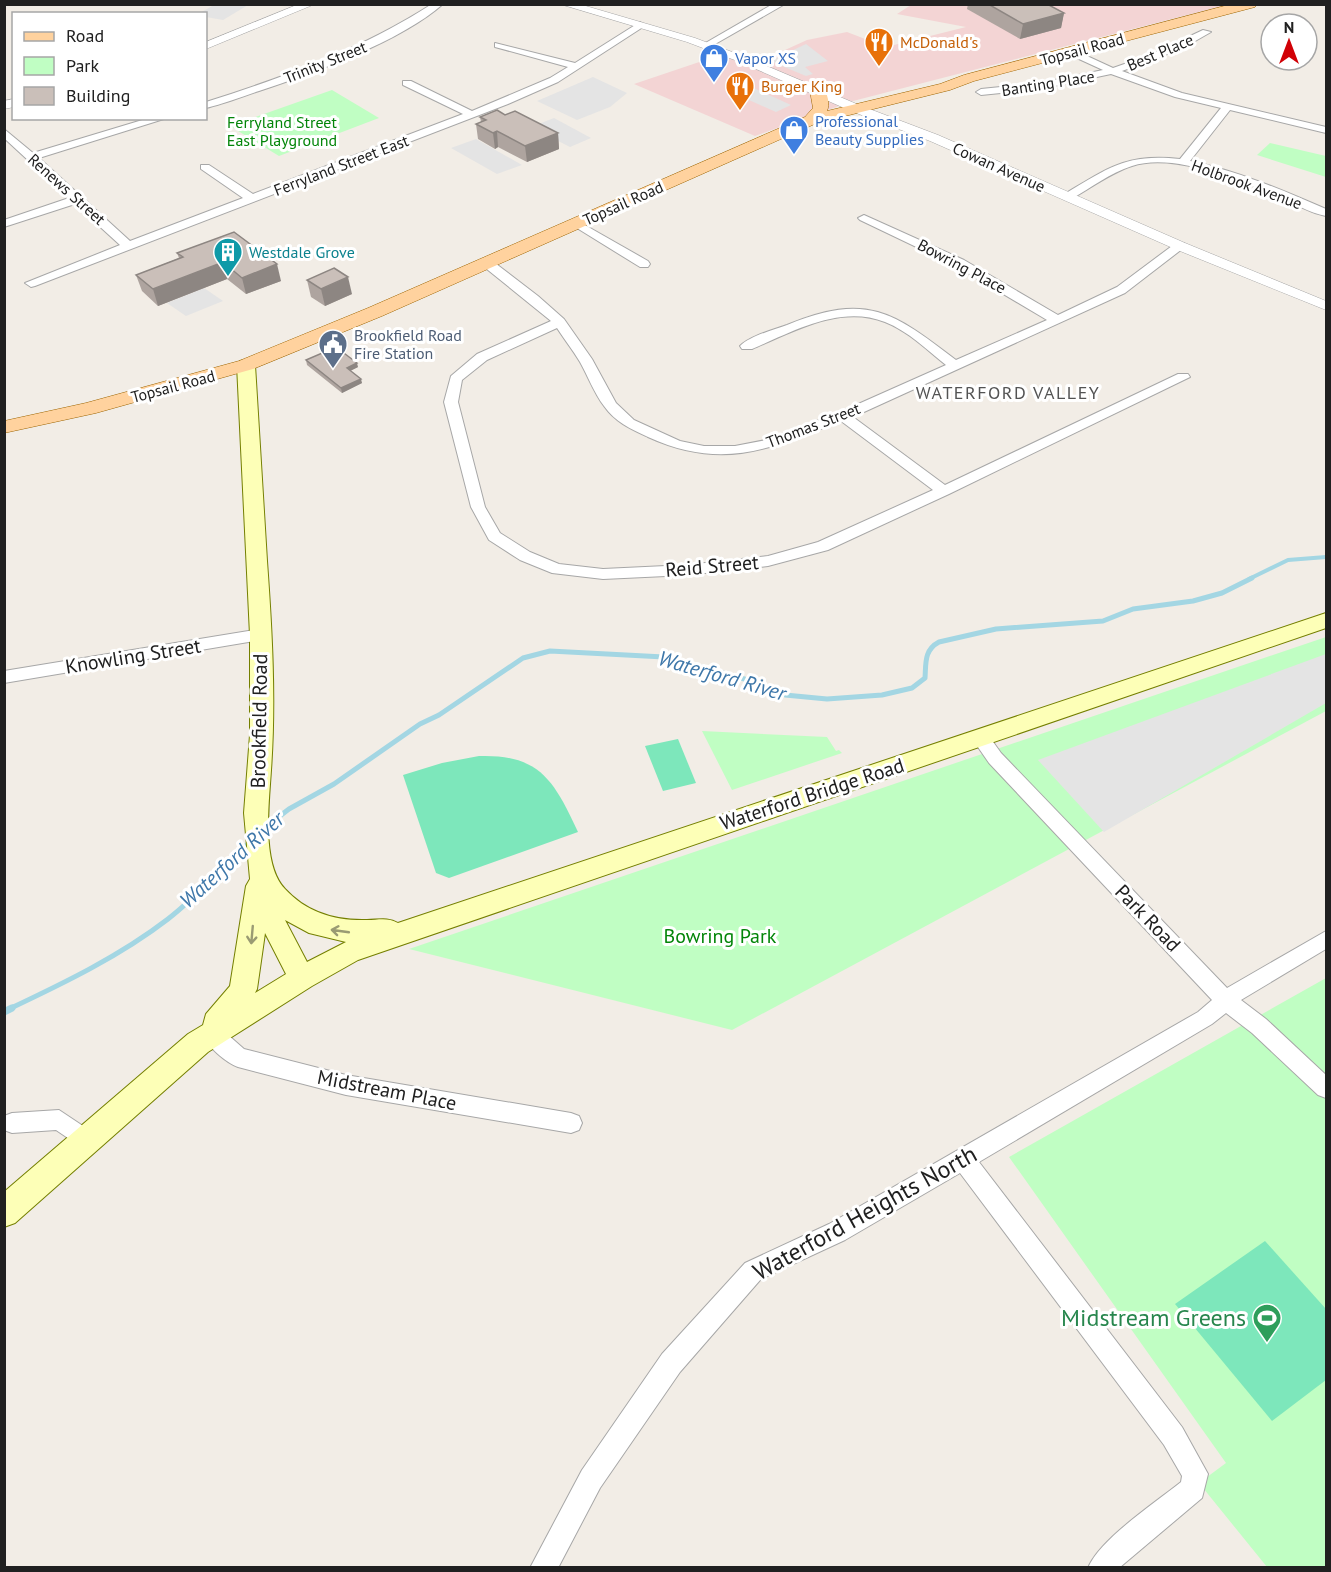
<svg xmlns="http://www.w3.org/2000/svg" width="1331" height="1572" font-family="'PT Sans',sans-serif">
<rect width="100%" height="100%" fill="#f2ede6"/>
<polygon fill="#f3d4d4" points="911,5 1226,5 853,101 755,136 634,84 723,54 748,67 807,40 847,32 886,47 966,27 897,14"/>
<g fill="#c0fec3">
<polygon points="332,90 379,118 279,156 230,126"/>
<polygon points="1270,143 1326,156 1326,177 1257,155"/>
<polygon points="1326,637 1326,711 732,1030 409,949"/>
<polygon points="702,731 827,737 836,751 839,750 842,753 732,790"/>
<polygon points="1326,978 1326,1567 1267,1567 1199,1483 1226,1463 1009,1157"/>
</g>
<g fill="#7de7bb">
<polygon points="678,739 696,783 663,791 645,746"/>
<path d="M479,756c61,-2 75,25 99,76l-129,46 -13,-5 -33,-98 39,-12z"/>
<polygon points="1265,1241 1326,1309 1326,1380 1272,1421 1175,1304"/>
</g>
<g fill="#e4e4e4">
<polygon points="214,5 214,4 248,5 223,20 206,17 206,14 200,13"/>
<polygon points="806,44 828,61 805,67 813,74 806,76 770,61"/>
<polygon points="593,77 627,93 610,107 577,120 537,101"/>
<polygon points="745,84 791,105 776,112 729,91"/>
<polygon points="554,118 591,138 570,147 531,127"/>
<polygon points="476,139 522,165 497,174 451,148"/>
<polygon points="204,288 223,301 186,316 167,303"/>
<polygon points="1326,654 1326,703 1104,832 1038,760"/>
</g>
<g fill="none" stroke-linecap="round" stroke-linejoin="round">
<polyline stroke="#a3d6e3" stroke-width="4" points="1249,579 1288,560 1326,557"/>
<g stroke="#a3d6e3" stroke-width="5">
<path d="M263,829l26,-20 45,-25 86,-60 19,-9 84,-57 27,-7 114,6 84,23 37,15 42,4 55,-4 30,-7 13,-10c1,-15 -1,-28 14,-36l57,-13 107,-8 30,-12 60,-8 29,-8 30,-15"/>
<path d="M9,1009c55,-26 111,-53 159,-90 31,-24 56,-53 84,-79"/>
</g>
<polyline stroke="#a3d6e3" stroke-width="7" points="4,1012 12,1008"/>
<g stroke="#a7a7a7" stroke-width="2">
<g id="minor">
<path d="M432,4h11c-43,38 -130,69 -184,87 -18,6 -36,13 -53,17v-6c79,-25 156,-53 226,-98z"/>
<polygon points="773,4 785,4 710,47 702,45"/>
<polygon points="640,22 645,25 643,27 558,82 508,104 35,286 31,287 25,283 120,245 75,204 4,227 4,220 69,198 4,138 4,129 33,153 149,118 167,118 39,158 130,241 243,198 201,169 201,165 209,165 253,194 463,114 403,85 403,81 411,81 472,111 550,78 568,67 495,47 495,43 575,63"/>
<path d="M1203,30l8,2 -28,16 -61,23 60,22 144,34v6l-96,-23 -40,51c48,10 92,29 136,48v7c-17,-3 -34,-14 -51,-21 -38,-15 -102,-43 -143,-29 -22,7 -41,22 -61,33h-8v-4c45,-27 63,-42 117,-36l41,-51 -46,-11 -64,-23 -71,15 -59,6 -5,-3 5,-3 59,-6 63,-13 -35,-16v-4h6l39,18 37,-13z"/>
<path d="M864,215l100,45 94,55 59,-28 59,-44h8l2,3 -61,47 -272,124 92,68 233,-111h10l2,3 -241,117 -121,56 -60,16 -81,9 -84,4 -51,-6 -32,-13 -31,-20 -18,-33 -27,-105 7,-26 26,-22 74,-33 -68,-55v-6h8l47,36 26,23 28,40 24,44 18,17 46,21 24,5h31l31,-6 72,-27 108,-48c-19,-15 -38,-34 -61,-43 -45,-18 -93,10 -133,27h-10l-2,-3c10,-10 33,-16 47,-21 80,-33 106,-13 169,35l91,-40 -91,-54 -96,-46 -2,-2zM557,328c7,11 16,22 23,34 8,14 14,31 24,44 11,16 27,23 44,31 75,34 122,12 193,-16l92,69 -115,52 -50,14 -81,9 -84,4 -44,-5 -29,-12 -30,-19 -15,-26 -27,-105 4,-22 25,-20z"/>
<polygon points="576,220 648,261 650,264 648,267 640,267 572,225 570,223"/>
<polygon points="261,629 267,631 269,635 267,639 4,683 4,671"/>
<path d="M980,730l6,2 15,21 226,235 99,-57v18l-85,51 25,19 60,56v23l-8,-3 -66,-62 -26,-20 -14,11 -233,138 203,265 26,47 -6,24 -83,70h-31c12,-29 67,-65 93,-86l1,-6 -18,-31 -204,-272 -115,67 -84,39 -81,93 -80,116 -42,80h-28l52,-98 80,-116 83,-91 84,-39 369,-212 14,-12 -223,-237 -18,-26 3,-5z"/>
<path d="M212,1025l7,2 25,22 102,26 225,38 8,3 3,7 -3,7 -8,3 -225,-38 -108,-28c-13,-5 -30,-20 -36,-33l3,-7z"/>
<polygon points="59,1110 95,1134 98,1141 95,1148 87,1151 56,1130 12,1133 4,1130 4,1116 12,1113"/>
</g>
</g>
<g stroke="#a7a7a7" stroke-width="1">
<g id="tertiary">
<polygon points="299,4 315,4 206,49 206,42"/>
<polygon points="560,4 579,4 695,38 748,58 859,105 938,135 1185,243 1326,301 1326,310 1175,249 930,141 851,111 740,62 687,42"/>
<polygon points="14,99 14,107 4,109 4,101"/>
</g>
</g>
<g stroke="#747f00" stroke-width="2">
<path id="secondary" d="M246,360l6,1 3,4c4,65 8,130 12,196 5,69 9,139 4,209 -2,33 -10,94 14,119 22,24 51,32 82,31 11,0 21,-3 31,3l928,-310v15l-968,332 -46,26 -104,66 -193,171 -11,4v-35l184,-158 15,-9 3,-11 24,-28 16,-100 4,-7 -6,-66 6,-78v-100l-13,-270 3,-4zM285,920l24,13 37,9 -39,20zM265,933l21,41 -31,19 2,-4z"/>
</g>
<g stroke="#9d6400" stroke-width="1">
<path id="primary" d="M1232,4h25l-2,3 -281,74 -24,9 -133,33 -435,193 -129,53 -157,44 -92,20v-12l82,-18 153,-42 129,-53 437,-191 8,-9 -3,-17 3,-3h10c5,6 7,16 4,23l113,-27 24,-9z"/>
</g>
<use href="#minor" fill="#fff" fill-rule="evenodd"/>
<use href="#tertiary" fill="#fff" fill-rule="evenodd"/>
<use href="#secondary" fill="#fdffb7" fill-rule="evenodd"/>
<use href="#primary" fill="#ffd29e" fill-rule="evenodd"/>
</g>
<g fill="#aea49f">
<polygon points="968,4 1047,4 1064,13 1061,28 1020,39 967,9"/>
<polygon points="505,115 558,133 559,149 527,162 498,147 495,149 478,139 476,124 481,122 480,117"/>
<polygon points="234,232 281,281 246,294 227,279 158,306 142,291 136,275 179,258 177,253"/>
<polygon points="307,280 352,294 325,306 311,297"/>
<polygon points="306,360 358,367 350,371 362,383 342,393 307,365"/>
</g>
<g fill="#8d8682">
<polygon points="1064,13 1061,28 1020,39 1023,24"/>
<polygon points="497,131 498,147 495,149 493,133"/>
<polygon points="558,133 559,149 527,162 525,146"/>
<polygon points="223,262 227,279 158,306 153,289"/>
<polygon points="277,264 281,281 246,294 242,278"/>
<polygon points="348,277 352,294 325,306 321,289"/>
<polygon points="357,363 358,367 348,372 347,368"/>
<polygon points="361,379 362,383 342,393 341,388"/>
</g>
<g fill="#cabfb9" stroke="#8d8682" stroke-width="1.5">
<polygon points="988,4 1047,4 1064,13 1023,24"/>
<polygon points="497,110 505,115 515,111 558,133 525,146 497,131 493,133 476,124 486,120 480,117"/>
<polygon points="234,232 277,264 242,278 223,262 153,289 136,275 183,257 177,253"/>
<polygon points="334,268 348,277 321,289 307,280"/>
<polygon points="336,347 357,363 347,368 361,379 341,388 306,360"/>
</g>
<defs><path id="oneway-shaft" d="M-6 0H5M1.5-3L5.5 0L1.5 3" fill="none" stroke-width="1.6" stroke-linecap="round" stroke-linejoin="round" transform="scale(1.5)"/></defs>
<g stroke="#9a9b73">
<use href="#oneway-shaft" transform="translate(340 931) rotate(-172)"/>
<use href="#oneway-shaft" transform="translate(252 935) rotate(95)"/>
</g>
<defs>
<g id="restaurant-pin" transform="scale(1.5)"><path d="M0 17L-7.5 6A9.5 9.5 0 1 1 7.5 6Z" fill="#e8710a" stroke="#fff"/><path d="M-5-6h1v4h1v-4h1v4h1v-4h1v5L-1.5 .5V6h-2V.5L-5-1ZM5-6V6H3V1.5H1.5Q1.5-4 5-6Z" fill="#fff"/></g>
<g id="shop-pin" transform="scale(1.5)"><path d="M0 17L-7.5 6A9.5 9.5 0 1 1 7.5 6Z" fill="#3f7fe0" stroke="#fff"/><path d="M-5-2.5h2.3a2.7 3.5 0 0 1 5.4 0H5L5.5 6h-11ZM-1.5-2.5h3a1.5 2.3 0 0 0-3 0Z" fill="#fff"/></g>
<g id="building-pin" transform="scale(1.5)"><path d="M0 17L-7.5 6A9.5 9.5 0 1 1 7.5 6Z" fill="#0f9aa8" stroke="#fff"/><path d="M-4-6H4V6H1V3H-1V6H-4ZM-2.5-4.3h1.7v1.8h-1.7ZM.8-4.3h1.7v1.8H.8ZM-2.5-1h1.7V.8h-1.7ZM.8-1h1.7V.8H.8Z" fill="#fff"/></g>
<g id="civic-pin" transform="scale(1.5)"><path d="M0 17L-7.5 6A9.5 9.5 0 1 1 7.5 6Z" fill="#5c6f8a" stroke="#fff"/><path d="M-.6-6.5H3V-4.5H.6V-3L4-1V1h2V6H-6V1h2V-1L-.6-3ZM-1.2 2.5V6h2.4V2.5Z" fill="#fff"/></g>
<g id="stadium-pin" transform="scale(1.5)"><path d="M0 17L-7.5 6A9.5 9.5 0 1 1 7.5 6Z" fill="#2e9e5b" stroke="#fff"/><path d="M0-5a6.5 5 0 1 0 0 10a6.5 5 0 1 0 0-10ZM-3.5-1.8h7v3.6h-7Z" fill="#fff"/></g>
</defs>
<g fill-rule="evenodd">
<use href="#restaurant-pin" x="879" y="42"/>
<use href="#shop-pin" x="714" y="58"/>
<use href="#restaurant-pin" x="740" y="86"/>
<use href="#shop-pin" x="794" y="130"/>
<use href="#building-pin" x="228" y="252"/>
<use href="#civic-pin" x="333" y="344"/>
<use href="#stadium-pin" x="1267" y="1318"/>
</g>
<g text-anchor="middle" stroke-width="6" stroke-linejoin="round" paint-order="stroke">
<g font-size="16" fill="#c56008" stroke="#fff" text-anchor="start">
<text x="900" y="48">McDonald's</text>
<text x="761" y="92">Burger King</text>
</g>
<g font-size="16" fill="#202020" stroke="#fff">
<text transform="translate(1082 49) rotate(-15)" y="6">Topsail Road</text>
<text transform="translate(1160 52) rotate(-23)" y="6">Best Place</text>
<text transform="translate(325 62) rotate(-22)" y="6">Trinity Street</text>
<text transform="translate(1048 83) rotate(-9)" y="6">Banting Place</text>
<text transform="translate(341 165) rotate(-21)" y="6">Ferryland Street East</text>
<text transform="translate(999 167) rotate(24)" y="6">Cowan Avenue</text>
<text transform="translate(1247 184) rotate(20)" y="6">Holbrook Avenue</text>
<text transform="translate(67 189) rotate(42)" y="6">Renews Street</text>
<text transform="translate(623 203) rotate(-24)" y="6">Topsail Road</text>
<text transform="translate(962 266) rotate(28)" y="6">Bowring Place</text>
<text transform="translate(173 386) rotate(-15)" y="6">Topsail Road</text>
<text transform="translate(813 425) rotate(-21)" y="6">Thomas Street</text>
</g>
<g font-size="16" fill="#366cbe" stroke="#fff" text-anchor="start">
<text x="735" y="64">Vapor XS</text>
<text x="815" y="127">Professional<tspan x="815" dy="18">Beauty Supplies</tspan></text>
</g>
<g font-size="16" fill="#038509" stroke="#fff">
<text x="282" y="128">Ferryland Street<tspan x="282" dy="18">East Playground</tspan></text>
</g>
<g font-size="16" fill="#0d838f" stroke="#fff" text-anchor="start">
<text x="249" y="258">Westdale Grove</text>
</g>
<g font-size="16" fill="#4e5e75" stroke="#fff" text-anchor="start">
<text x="354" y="341">Brookfield Road<tspan x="354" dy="18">Fire Station</tspan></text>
</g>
<g font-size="18" letter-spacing="1.5" fill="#535353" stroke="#fff">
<text x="1008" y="399">WATERFORD VALLEY</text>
</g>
<g font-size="20" fill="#202020" stroke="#fff">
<text transform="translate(712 566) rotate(-5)" y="7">Reid Street</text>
<text transform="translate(133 656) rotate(-9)" y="7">Knowling Street</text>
<text transform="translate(259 721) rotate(-89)" y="7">Brookfield Road</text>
<text transform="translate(812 794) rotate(-18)" y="7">Waterford Bridge Road</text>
<text transform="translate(1148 918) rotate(46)" y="7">Park Road</text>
<text transform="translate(387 1090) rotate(11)" y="7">Midstream Place</text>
</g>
<g font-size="20" fill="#038509" stroke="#fff">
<text x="720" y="943">Bowring Park</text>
</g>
<g font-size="21" font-style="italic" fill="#3e77a9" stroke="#fff">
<text transform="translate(722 676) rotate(16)" y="7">Waterford River</text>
<text transform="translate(232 860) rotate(-42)" y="7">Waterford River</text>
</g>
<g font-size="24" fill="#202020" stroke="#fff">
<text transform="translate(865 1213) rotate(-29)" y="8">Waterford Heights North</text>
</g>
<g font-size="24" fill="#27864d" stroke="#fff" text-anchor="end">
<text x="1246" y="1326">Midstream Greens</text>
</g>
</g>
<rect width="1331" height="1572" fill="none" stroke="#202020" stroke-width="12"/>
<rect x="12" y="12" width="195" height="108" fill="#ffffff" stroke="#a6a6a6" stroke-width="1.5"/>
<rect x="24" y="32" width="30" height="9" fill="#ffd29e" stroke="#a6a6a6" stroke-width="1.5"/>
<text x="66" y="42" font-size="18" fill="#202020">Road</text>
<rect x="24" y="57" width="30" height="18" fill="#c0fec3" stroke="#a6a6a6" stroke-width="1.5"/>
<text x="66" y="72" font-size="18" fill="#202020">Park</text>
<rect x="24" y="87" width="30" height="18" fill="#cabfb9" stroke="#a6a6a6" stroke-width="1.5"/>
<text x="66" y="102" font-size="18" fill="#202020">Building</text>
<g transform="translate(1289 42)"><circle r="28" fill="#ffffff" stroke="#a6a6a6" stroke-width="1.5"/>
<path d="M0-4.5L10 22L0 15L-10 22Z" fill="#d10006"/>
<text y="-9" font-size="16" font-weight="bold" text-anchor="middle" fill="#202020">N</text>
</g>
</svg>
